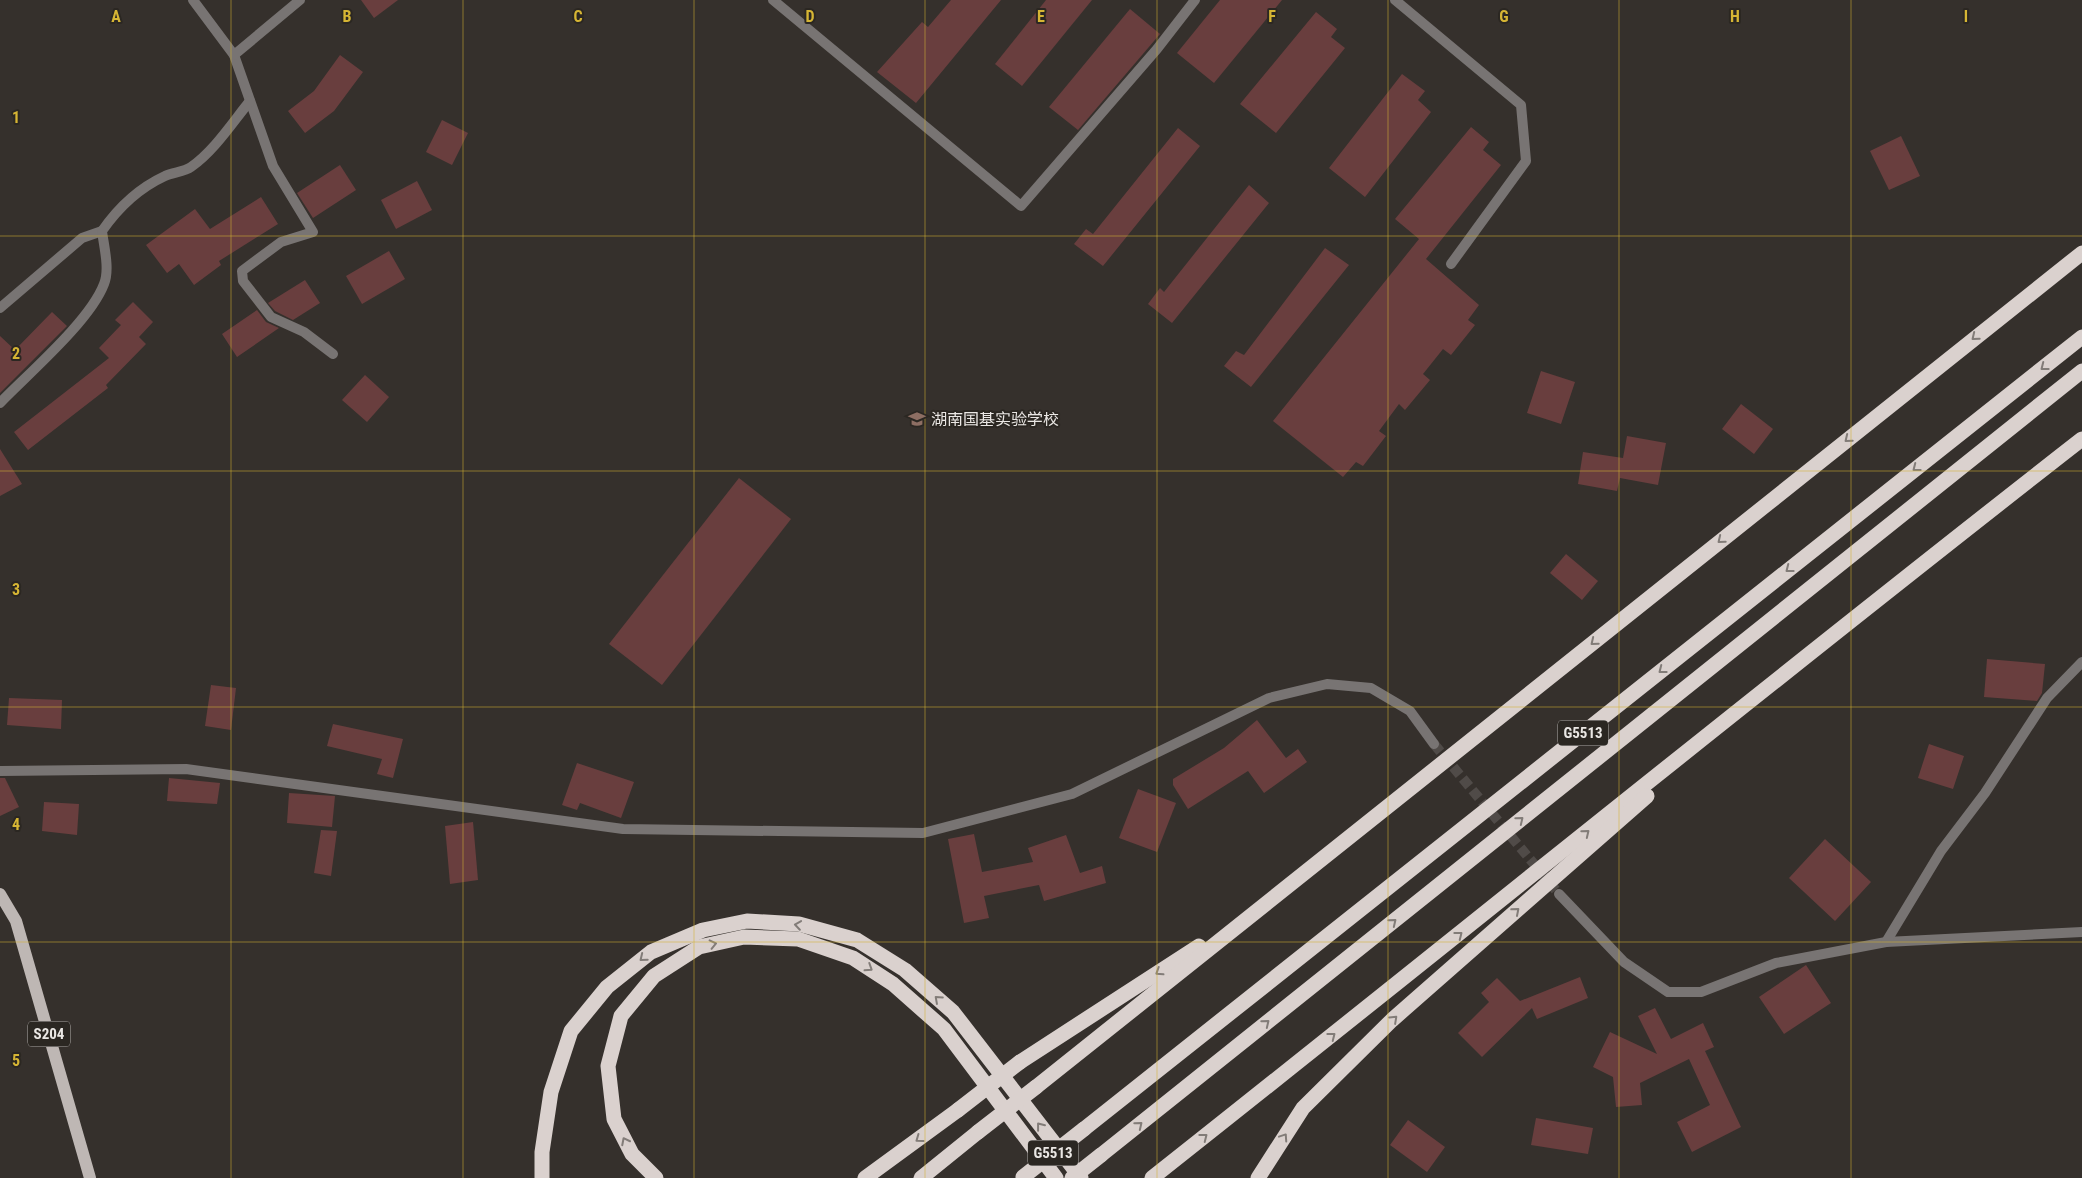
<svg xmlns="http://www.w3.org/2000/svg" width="2082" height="1178" font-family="'Roboto Condensed','Noto Sans SC',sans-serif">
<rect width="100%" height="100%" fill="#35302c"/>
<g fill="#693e3e">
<polygon points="361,0 398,0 374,18"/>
<polygon points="951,0 1001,0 916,103 877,72 922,22 928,27"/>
<polygon points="1046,0 1092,0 1022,86 995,64"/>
<polygon points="1220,0 1282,0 1214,83 1177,53"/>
<polygon points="1130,9 1160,34 1078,130 1049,107"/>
<polygon points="1316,12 1337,29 1331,37 1345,48 1276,133 1240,104"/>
<polygon points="340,55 363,72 334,111 305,133 288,111 314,91"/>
<polygon points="1402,74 1425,91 1418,100 1431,112 1365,197 1329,168"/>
<polygon points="442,120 468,133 452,165 426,152"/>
<polygon points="1471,127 1489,142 1483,150 1501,165 1426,259 1479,305 1468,320 1475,325 1451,355 1443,349 1423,374 1430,380 1405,410 1399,404 1379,431 1386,436 1363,466 1356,462 1343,477 1273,421 1419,239 1395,219"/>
<polygon points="1178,128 1200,146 1103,266 1074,244 1086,229 1093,234"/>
<polygon points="1901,136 1920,176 1889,190 1870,151"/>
<polygon points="340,165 356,190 313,218 297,193"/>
<polygon points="417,181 432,210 396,229 381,200"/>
<polygon points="1249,185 1269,203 1172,323 1148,304 1160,288 1164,292"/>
<polygon points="261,197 278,224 219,261 221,265 194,285 179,264 167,273 146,245 195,209 210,229"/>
<polygon points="1325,248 1349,265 1251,387 1224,366 1236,351 1244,355"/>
<polygon points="389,251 405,279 362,304 346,276"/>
<polygon points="305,280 320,303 293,320 275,311 268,303"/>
<polygon points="133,302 153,322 139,337 146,344 106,385 108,388 28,450 14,432 109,358 99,348 121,325 115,320"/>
<polygon points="257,310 266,322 279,328 237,357 222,334"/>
<polygon points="52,312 67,326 0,393 0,336 15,350"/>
<polygon points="1541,371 1575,382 1561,424 1527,413"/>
<polygon points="365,375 389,397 367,422 342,400"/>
<polygon points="1741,404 1773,429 1754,454 1722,429"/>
<polygon points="1627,436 1666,443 1658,485 1620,478 1617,491 1578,484 1583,452 1623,458"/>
<polygon points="0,449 22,484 0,496"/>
<polygon points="739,478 791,519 662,685 609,644"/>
<polygon points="1566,554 1598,581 1582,600 1550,573"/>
<polygon points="1987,659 2045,664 2042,693 2037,701 1984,697"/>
<polygon points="211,685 236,688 231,730 205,726"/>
<polygon points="9,698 62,700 61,729 7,725"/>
<polygon points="1257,720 1286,758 1298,749 1307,762 1264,793 1248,771 1188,809 1173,785 1173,779 1224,748"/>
<polygon points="333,724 403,739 393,778 377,774 382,759 327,746"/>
<polygon points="1929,744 1964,756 1953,789 1918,778"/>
<polygon points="577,763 634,782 621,818 580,803 577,810 562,805"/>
<polygon points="0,778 5,778 19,807 0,816"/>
<polygon points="169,778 220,783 217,804 167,801"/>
<polygon points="1138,789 1176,803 1157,852 1119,838"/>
<polygon points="289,793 335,796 332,827 287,823"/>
<polygon points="44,802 79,804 77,835 42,831"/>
<polygon points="473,822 478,880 450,884 445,826"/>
<polygon points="321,830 337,831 331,876 314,873"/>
<polygon points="974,834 982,872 1033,862 1028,848 1066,835 1080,873 1102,866 1106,883 1044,901 1039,885 984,896 989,918 964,923 948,839"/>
<polygon points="1825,839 1871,882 1835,921 1789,878"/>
<polygon points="1806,965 1831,1003 1784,1034 1759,997"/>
<polygon points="1580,977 1588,998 1537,1019 1532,1008 1482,1057 1458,1033 1489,1002 1481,993 1497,978 1520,1001"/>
<polygon points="1655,1008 1671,1039 1703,1023 1714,1047 1705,1051 1741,1127 1692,1152 1677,1122 1710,1105 1689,1059 1640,1083 1642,1105 1616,1107 1613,1077 1593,1067 1610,1032 1657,1054 1638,1016"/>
<polygon points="1536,1118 1593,1128 1588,1154 1531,1145"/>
<polygon points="1408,1120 1445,1147 1427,1172 1390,1145"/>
</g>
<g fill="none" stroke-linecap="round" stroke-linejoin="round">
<polyline stroke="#504b48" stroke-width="10" stroke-dasharray="10 5" stroke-linecap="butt" points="1434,744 1559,894"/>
<g stroke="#787473" stroke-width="10">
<polyline points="773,0 1021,206 1157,49 1195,0"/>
<polyline points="1395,0 1521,105 1526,161 1451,264"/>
</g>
<g stroke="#787473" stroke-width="10">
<polyline points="193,0 234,55 273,166 313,232 281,242 242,271 243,281 271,317 304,332 333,354"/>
<polyline points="234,55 300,0"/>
<polyline points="0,308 82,238 102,231"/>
<path d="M0,403c29,-30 90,-82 104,-119 6,-15 0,-37 -2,-53 16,-23 37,-43 63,-55 8,-4 19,-4 26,-9 23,-16 41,-44 59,-66"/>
<polyline points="0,771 186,769 623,829 923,833 1072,794 1269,698 1327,684 1371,688 1410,711 1434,744"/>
<polyline points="1559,894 1624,962 1668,992 1701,992 1776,963 1886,942 2082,932"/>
<polyline points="1886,942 1941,851 1985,793 2047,698 2082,662"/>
</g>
<polyline stroke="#beb7b4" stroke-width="12" points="0,894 16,921 90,1178"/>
<g stroke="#dad1ce" stroke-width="15">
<polyline points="1020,1062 1199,946"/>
<polyline points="1036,1087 2082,253"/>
<polyline points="1084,1129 2082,337"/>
<polyline points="1101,1155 2082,371"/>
<polyline points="542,1178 542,1152 551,1092 571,1031 607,987 651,952 703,930 747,921 799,924 857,940 905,970 953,1012 1081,1178"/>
<polyline points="656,1178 632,1154 614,1119 608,1066 621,1016 654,976 699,947 744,937 798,939 853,958 893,984 944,1029 1056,1178"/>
<polyline points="865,1178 958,1110"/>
<polyline points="921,1178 978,1132"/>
<path d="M1152,1178c311,-246 618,-496 930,-739"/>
<polyline points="1258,1178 1303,1108 1392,1020 1647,796"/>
</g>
<g stroke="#dad1ce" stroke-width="15">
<polyline points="958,1110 1020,1062"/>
<polyline points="978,1132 1036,1087"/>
<polyline points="1023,1177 1084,1129"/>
<polyline points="1072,1178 1101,1155"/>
</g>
</g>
<defs><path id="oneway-chevron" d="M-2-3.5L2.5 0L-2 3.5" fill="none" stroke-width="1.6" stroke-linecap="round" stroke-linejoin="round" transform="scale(1.25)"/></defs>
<g stroke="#827c78">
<use href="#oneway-chevron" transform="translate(1975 337) rotate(141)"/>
<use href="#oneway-chevron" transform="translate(2044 367) rotate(142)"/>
<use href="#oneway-chevron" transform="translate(1848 439) rotate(141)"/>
<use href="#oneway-chevron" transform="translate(1916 468) rotate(142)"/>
<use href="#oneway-chevron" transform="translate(1721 540) rotate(141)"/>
<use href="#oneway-chevron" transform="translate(1789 569) rotate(142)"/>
<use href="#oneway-chevron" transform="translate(1594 642) rotate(141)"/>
<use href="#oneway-chevron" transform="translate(1662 670) rotate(142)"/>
<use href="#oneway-chevron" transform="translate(1520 820) rotate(-39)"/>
<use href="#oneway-chevron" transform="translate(1586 833) rotate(-39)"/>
<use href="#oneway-chevron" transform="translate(1516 911) rotate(-41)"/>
<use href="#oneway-chevron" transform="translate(1393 922) rotate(-39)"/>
<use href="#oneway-chevron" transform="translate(798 925) rotate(-172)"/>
<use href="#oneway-chevron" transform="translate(1459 935) rotate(-38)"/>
<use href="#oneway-chevron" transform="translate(713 944) rotate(-13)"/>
<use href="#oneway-chevron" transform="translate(643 958) rotate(141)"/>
<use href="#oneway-chevron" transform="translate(869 968) rotate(33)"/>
<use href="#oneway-chevron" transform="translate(1159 972) rotate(147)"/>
<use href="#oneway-chevron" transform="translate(938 999) rotate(-138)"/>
<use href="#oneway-chevron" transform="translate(1394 1019) rotate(-43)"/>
<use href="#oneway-chevron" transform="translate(1266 1023) rotate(-39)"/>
<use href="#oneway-chevron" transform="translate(1332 1036) rotate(-38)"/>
<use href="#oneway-chevron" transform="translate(1139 1125) rotate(-39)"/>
<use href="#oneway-chevron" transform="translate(1040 1126) rotate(-128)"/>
<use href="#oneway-chevron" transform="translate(1204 1137) rotate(-38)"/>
<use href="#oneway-chevron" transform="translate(1284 1137) rotate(-56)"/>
<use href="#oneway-chevron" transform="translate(919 1139) rotate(144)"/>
<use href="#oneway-chevron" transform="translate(625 1141) rotate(-117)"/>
</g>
<path fill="none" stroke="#d6b534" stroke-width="1" stroke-opacity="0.55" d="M231,0v1178M463,0v1178M694,0v1178M925,0v1178M1157,0v1178M1388,0v1178M1619,0v1178M1851,0v1178M0,236h2082M0,471h2082M0,707h2082M0,942h2082"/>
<defs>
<g id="school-bare" transform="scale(1.35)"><path d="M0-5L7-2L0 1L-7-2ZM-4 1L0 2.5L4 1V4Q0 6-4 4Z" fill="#8d6e63" stroke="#2b2722" stroke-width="2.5" paint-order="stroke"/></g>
</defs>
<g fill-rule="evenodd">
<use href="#school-bare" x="917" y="419"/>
</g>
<g text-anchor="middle" stroke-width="4" stroke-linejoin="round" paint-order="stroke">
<g fill="#2b2722" stroke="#b1adaa" stroke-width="1">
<rect x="1558" y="720.5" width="50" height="25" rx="4"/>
<rect x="28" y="1021.5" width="42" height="25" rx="4"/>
<rect x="1028" y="1140.5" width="50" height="25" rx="4"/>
</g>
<g font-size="15" font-weight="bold" fill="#eae7e4">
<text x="1583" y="738">G5513</text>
<text x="49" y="1039">S204</text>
<text x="1053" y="1158">G5513</text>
</g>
<g font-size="16" fill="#eae7e4" stroke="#2b2722" text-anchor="start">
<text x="931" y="425">湖南国基实验学校</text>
</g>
</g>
<g font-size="16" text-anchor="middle" font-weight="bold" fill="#d6b534" stroke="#2b2722" stroke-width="4" stroke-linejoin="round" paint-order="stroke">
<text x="116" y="22">A</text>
<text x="347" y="22">B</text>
<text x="578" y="22">C</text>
<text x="810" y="22">D</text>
<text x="1041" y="22">E</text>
<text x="1272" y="22">F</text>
<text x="1504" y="22">G</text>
<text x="1735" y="22">H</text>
<text x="1966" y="22">I</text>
<text x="16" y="123">1</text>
<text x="16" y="359">2</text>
<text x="16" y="595">3</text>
<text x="16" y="830">4</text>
<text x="16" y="1066">5</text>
</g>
</svg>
